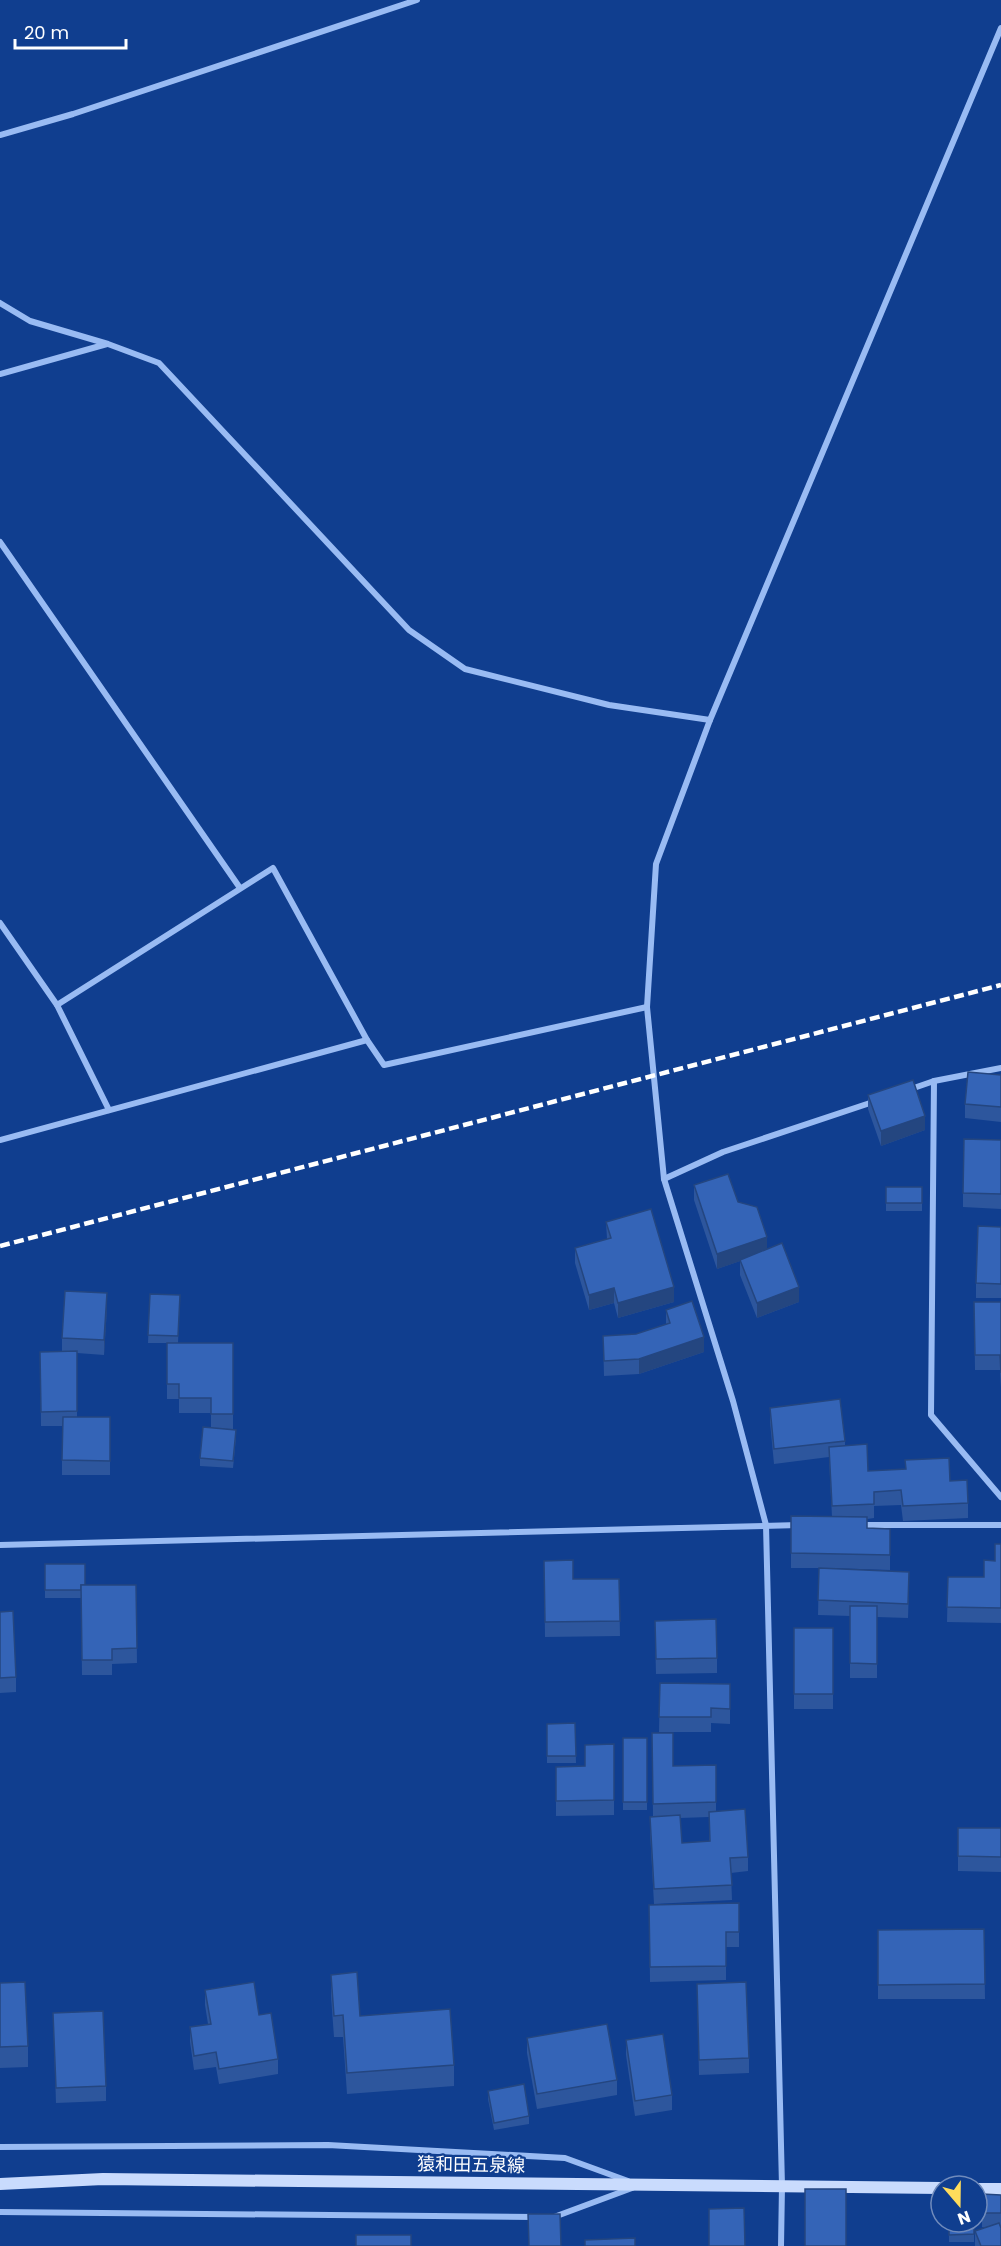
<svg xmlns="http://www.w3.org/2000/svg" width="1001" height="2246" font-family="Poppins,'Noto Sans JP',sans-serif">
<rect width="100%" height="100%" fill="#103e8f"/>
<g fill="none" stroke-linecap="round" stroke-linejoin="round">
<g stroke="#99bbf3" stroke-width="6">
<polyline points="0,135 73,114 417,0"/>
<polyline points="0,303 30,321 108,344 159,363 409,630 465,669 609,705 710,720"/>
<polyline points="0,374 107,344"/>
<polyline points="0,542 240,888"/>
<polyline points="0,923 57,1005 109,1110"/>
<polyline points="57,1005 273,868 367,1040 384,1065 647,1007"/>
<polyline points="934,1081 931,1415 1001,1497"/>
<polyline points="908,1090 934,1081 1001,1068"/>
<polyline points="0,1140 367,1040"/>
<polyline points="664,1179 723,1152 876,1101"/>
<polyline points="861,1525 1001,1525"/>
<polyline points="0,1545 799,1525"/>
<polyline points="0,2147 328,2145 565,2158 628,2181"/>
<polyline points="0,2212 535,2217"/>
<polyline points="554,2217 632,2188"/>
<polyline points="781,2246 782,2186 766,1525 733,1401 664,1179 647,1007 656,864 710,720 1001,28"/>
</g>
<g stroke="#c9dbfd" stroke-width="12">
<polyline points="0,2184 103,2179 941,2188"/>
<polyline points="977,2189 1001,2189"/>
</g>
<polyline stroke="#fff" stroke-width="4.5" stroke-dasharray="10 4.5" stroke-linecap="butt" points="0,1246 1001,985"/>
</g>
<g fill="#2d569d" fill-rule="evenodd">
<polygon points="1001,1075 1001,1122 965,1118 965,1104"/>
<polygon points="868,1095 925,1130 881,1146 868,1109"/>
<polygon points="1001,1140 1001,1209 963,1207 963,1193"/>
<polygon points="694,1185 738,1202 799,1302 757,1318 740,1275 740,1261 717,1269 694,1200"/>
<rect x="886" y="1187" width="36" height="24"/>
<polygon points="606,1222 674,1302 618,1318 614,1303 589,1310 575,1263 575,1248 607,1239"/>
<polygon points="1001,1227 1001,1298 976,1298 976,1283"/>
<polygon points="150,1294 180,1295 178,1343 233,1343 233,1429 222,1429 236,1437 233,1468 200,1466 200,1458 211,1428 211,1413 179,1413 179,1399 167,1399 167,1343 148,1343"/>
<polygon points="974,1302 1001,1302 1001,1388 1000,1370 975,1370"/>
<polygon points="107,1308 104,1355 77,1353 77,1417 110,1417 110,1475 62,1475 62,1426 41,1426 40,1352 62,1351 62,1338"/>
<polygon points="666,1310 704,1352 639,1374 604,1376 603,1336 636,1334 666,1324"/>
<polygon points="770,1408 845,1441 845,1446 868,1471 950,1481 968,1503 968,1518 903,1521 901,1505 874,1506 874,1518 867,1519 867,1528 890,1529 890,1570 830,1568 909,1587 908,1618 877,1617 877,1678 850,1678 850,1616 818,1615 819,1568 791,1568 791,1516 832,1517 829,1457 774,1464 770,1422"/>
<polygon points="1001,1544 1001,1623 947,1622 948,1577 984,1577 995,1561"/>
<polygon points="544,1561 573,1579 619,1579 620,1636 545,1637"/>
<polygon points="45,1564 85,1585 136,1585 137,1663 112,1664 112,1675 82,1675 81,1598 45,1598"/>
<polygon points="0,1612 16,1677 16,1692 0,1693"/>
<rect x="794" y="1628" width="39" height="81"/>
<polygon points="655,1636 717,1658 717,1673 656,1674"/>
<polygon points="660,1683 730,1684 730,1724 711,1723 711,1732 659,1732"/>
<polygon points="575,1723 576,1763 547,1763 547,1724"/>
<path d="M652,1733l21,33 43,-1v46l32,46v14l-17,2 1,27 -78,4 -4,-73v-14l3,-1zM709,1817v24l-27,2 -2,-25z"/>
<rect x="623" y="1738" width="24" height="72"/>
<polygon points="614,1744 614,1815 556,1816 556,1767 585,1766"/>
<polygon points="958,1828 1001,1828 1001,1872 958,1871"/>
<polygon points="739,1903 739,1947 726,1947 726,1980 650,1982 649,1905"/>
<polygon points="984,1929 985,1999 878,1999 878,1930"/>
<polygon points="331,1975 360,2016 454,2065 454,2086 347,2094 343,2037 334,2037 331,1996"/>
<polygon points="0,1983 28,2046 28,2067 0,2068"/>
<polygon points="697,1984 749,2058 749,2073 699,2075"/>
<polygon points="205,1990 259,2015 278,2059 278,2074 219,2084 216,2067 194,2070 190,2042 190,2027 208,2024 205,2005"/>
<polygon points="53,2013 106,2086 106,2101 56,2103"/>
<polygon points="527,2038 617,2080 617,2095 537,2109 527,2053"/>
<polygon points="626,2040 672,2095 672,2110 635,2116 626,2055"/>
<polygon points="488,2091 529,2116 529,2124 494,2130 488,2099"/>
<polygon points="982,2194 1001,2195 1001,2246 975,2246 975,2231 986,2228 982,2227"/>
<rect x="949" y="2222" width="25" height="20"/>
</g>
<g fill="#244680">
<polygon points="925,1116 925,1130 881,1146 881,1131"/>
<polygon points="767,1237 767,1252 717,1269 717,1254"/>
<polygon points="674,1287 674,1302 618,1318 618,1303"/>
<polygon points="799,1287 799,1302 757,1318 757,1303"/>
<polygon points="614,1288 614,1303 589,1310 589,1295"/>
<polygon points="107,1293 107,1308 104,1355 104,1340"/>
<polygon points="704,1337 704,1352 639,1374 639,1359"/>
</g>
<g fill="#3464b7" stroke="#244680" stroke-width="1.5">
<polygon points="968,1072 1001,1075 1001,1107 965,1104"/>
<polygon points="913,1080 925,1116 881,1131 868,1095"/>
<polygon points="964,1139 1001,1140 1001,1194 963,1193"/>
<polygon points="728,1174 738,1202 757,1207 767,1237 717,1254 694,1185"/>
<rect x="886" y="1187" width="36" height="16"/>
<polygon points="651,1209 674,1287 618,1303 614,1288 589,1295 575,1248 611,1238 606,1222"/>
<polygon points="978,1226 1001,1227 1001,1284 976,1283"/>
<polygon points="782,1243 799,1287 757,1303 740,1260"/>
<polygon points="65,1291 107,1293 104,1340 62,1338"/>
<polygon points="150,1294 180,1295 178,1336 148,1335"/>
<polygon points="692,1301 704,1337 639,1359 604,1361 603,1336 636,1334 670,1323 666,1310"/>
<polygon points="974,1302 1001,1302 1001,1373 1000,1355 975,1355"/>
<polygon points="167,1343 233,1343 233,1414 211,1414 211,1398 179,1398 179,1384 167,1384"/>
<polygon points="77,1351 77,1411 41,1412 40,1352"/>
<polygon points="840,1399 845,1441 774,1449 770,1408"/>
<polygon points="63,1417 110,1417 110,1461 62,1460"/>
<polygon points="203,1427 236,1430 233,1461 200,1458"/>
<polygon points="867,1444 868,1471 906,1469 905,1460 949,1458 950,1481 967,1480 968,1503 903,1506 901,1490 874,1492 874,1504 832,1506 829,1447"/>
<polygon points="791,1516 867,1517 867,1528 890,1529 890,1555 791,1553"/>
<polygon points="995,1544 1001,1544 1001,1608 947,1607 948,1577 984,1577 984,1560 995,1561"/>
<polygon points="573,1560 573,1579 619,1579 620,1621 545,1622 544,1561"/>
<polygon points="45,1564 85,1564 85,1585 81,1585 81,1590 45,1590"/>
<polygon points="819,1568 909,1572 908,1604 818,1600"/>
<polygon points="81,1585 136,1585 137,1648 112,1649 112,1660 82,1660"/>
<polygon points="850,1606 877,1606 877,1664 850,1663"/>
<polygon points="13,1611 16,1677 0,1678 0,1612"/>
<polygon points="716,1619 717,1658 656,1659 655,1621"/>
<rect x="794" y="1628" width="39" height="66"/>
<polygon points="660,1683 730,1684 730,1709 711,1708 711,1717 659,1717"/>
<polygon points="575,1723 576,1756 547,1756 547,1724"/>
<polygon points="652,1733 673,1733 673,1766 716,1765 716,1802 653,1804"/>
<rect x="623" y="1738" width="24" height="64"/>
<polygon points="614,1744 614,1800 556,1801 556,1767 585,1766 585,1745"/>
<polygon points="745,1809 748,1857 730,1858 732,1885 654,1889 650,1817 680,1815 682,1843 710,1841 709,1812"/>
<polygon points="958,1828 1001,1828 1001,1857 958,1856"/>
<polygon points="739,1903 739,1932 726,1932 726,1966 650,1967 649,1905"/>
<polygon points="984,1929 985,1984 878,1985 878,1930"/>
<polygon points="357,1972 360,2016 450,2009 454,2065 347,2073 343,2015 334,2016 331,1975"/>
<polygon points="25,1982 28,2046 0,2047 0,1983"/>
<polygon points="254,1982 259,2015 271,2013 278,2059 219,2069 216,2052 194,2056 190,2027 211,2024 205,1990"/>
<polygon points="746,1982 749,2058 699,2060 697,1984"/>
<polygon points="103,2011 106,2086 56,2088 53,2013"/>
<polygon points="607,2024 617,2080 537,2094 527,2038"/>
<polygon points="663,2034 672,2095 635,2101 626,2040"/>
<polygon points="524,2084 529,2116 494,2123 488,2091"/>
<rect x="805" y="2189" width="41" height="57"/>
<polygon points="982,2194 1001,2195 1001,2213 982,2213"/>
<polygon points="744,2208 745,2246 709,2246 709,2209"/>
<polygon points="528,2214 560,2214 561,2246 529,2246"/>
<polygon points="949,2222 974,2222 974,2234 949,2235"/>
<polygon points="999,2223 1001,2228 1001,2246 981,2246 975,2231"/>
<rect x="356" y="2235" width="55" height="11"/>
<polygon points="635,2238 635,2246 585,2246 585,2240"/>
</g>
<g text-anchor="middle" stroke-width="4.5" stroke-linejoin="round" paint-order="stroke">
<g font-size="18" fill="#fff" stroke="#103e8f">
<text transform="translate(471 2165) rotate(1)" y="6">猿和田五泉線</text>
</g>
</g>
<g transform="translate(959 2204) rotate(160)"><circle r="28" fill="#103e8f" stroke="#708bbc" stroke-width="1.5"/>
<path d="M0-4.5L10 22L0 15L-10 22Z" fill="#ffdc5b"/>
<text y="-9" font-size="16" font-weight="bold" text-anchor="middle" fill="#ffffff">N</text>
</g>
<path d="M15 39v9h111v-9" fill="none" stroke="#ffffff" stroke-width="3"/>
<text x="24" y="39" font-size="18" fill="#ffffff" stroke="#103e8f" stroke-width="4.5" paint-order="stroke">20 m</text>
</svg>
